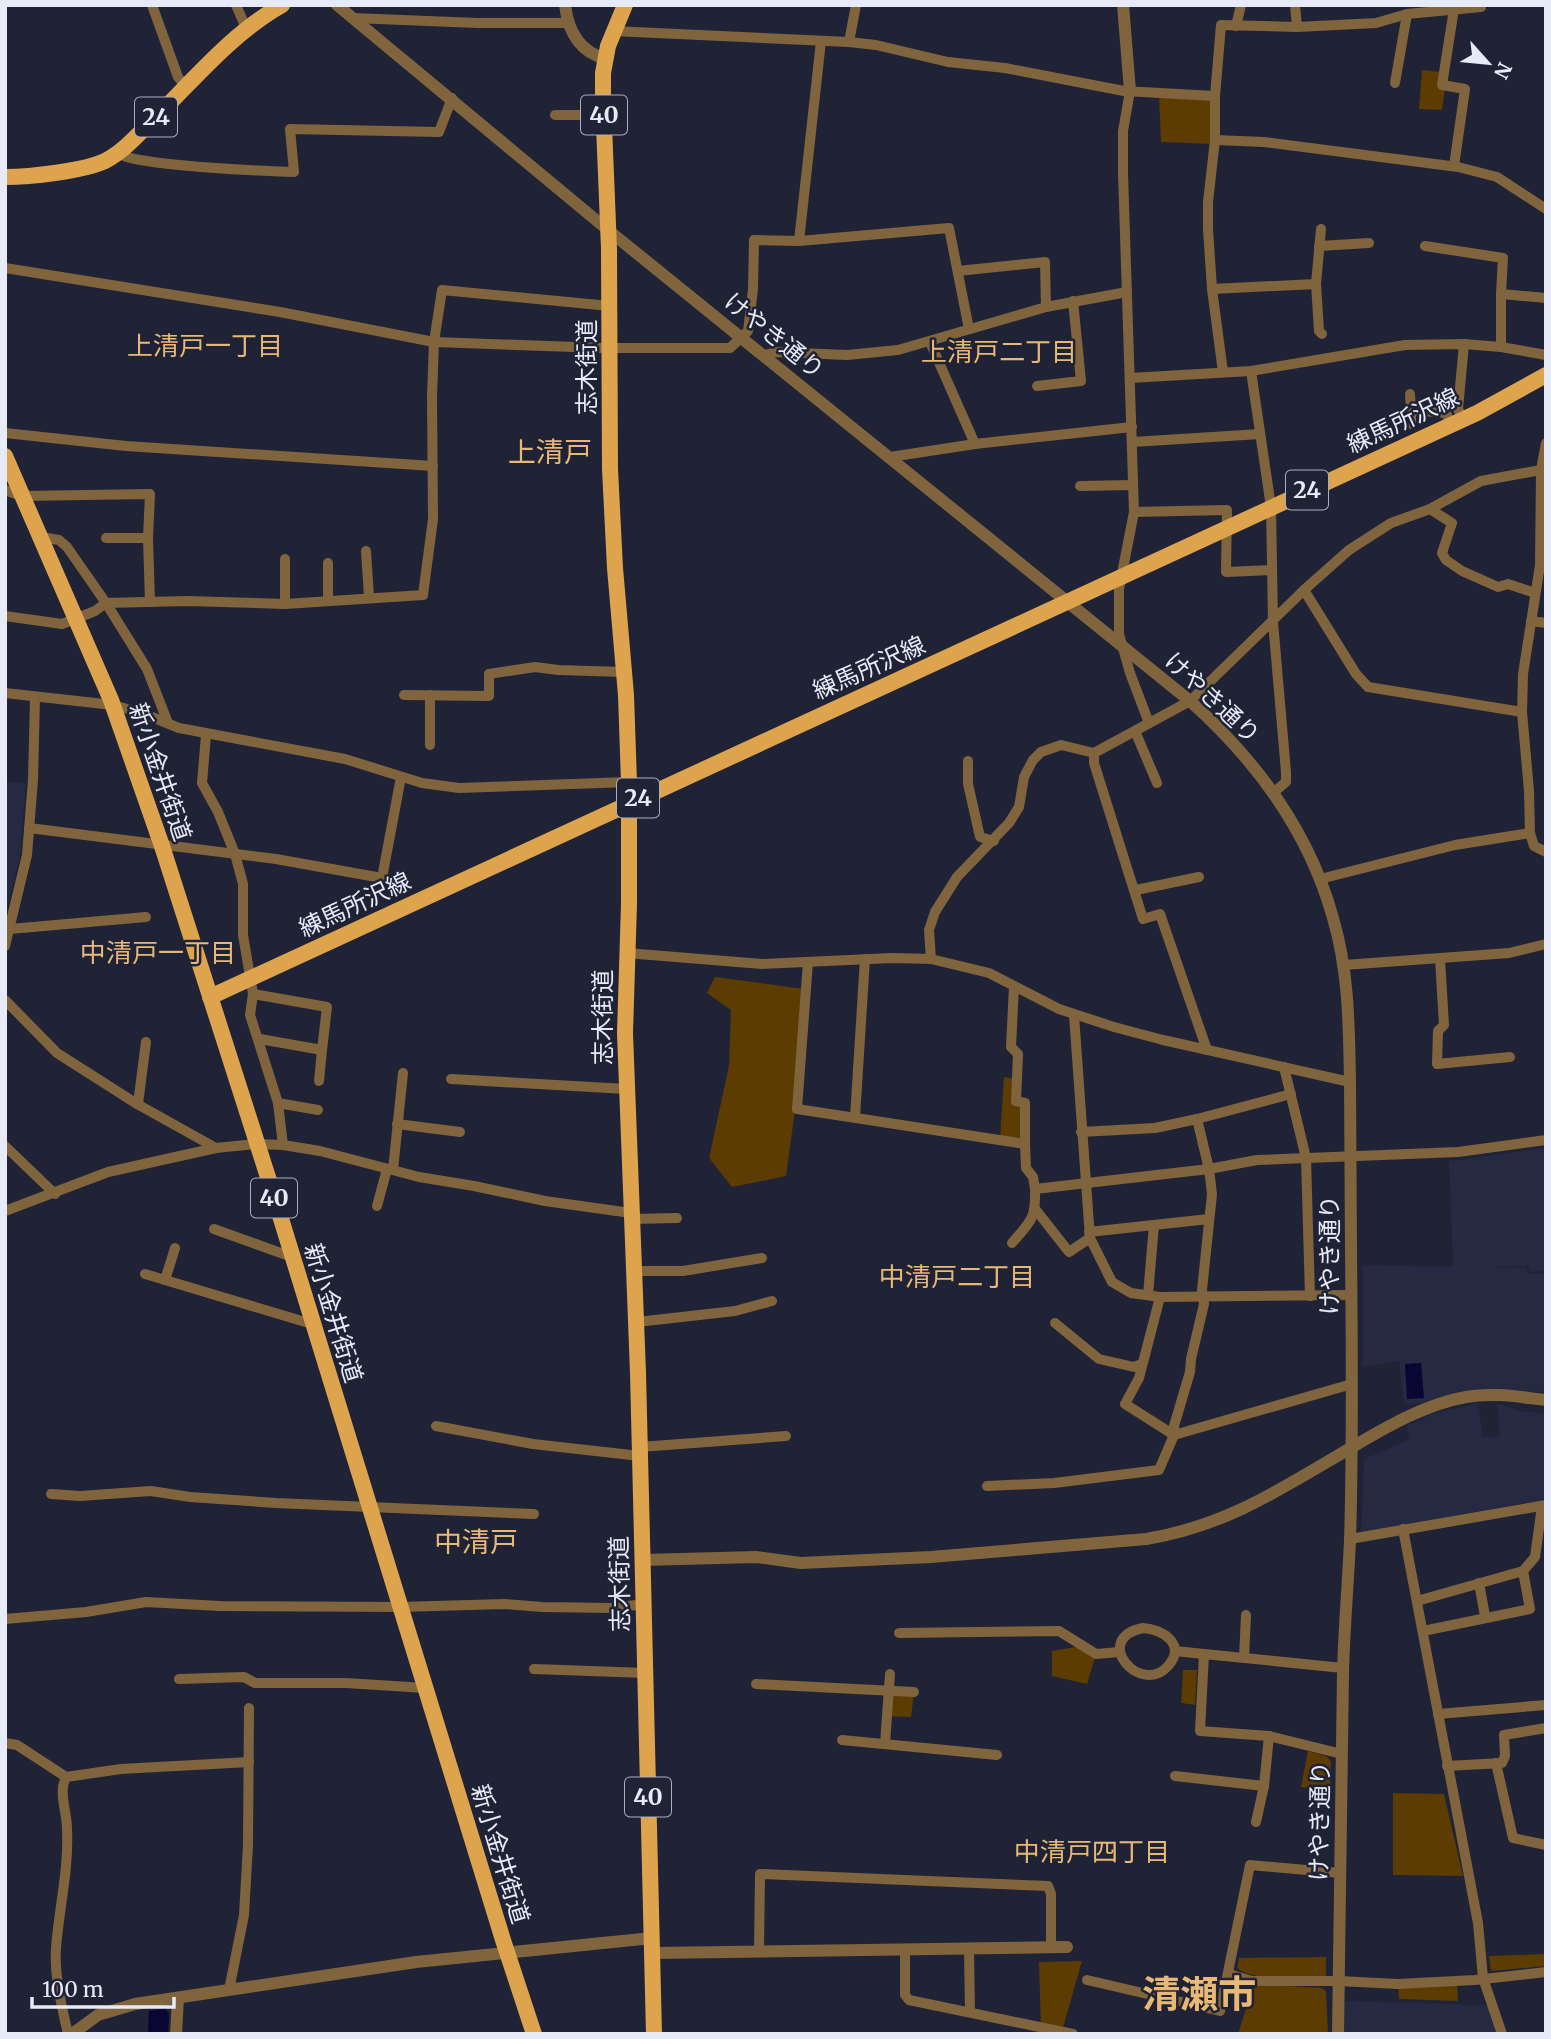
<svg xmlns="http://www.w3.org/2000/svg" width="1551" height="2039" font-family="Merriweather,'Noto Sans JP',serif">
<rect width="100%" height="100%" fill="#1f2335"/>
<g fill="#252942">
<polygon points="5,781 26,784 20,856 5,919"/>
<polygon points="1546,1148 1546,1271 1530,1272 1529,1266 1492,1267 1527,1268 1527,1274 1546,1274 1546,1392 1480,1389 1425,1403 1404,1404 1399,1361 1363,1367 1363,1265 1453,1267 1449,1161"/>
<polygon points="1478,1403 1483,1437 1500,1436 1497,1404 1504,1405 1519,1411 1546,1414 1546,1501 1361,1534 1364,1459 1410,1439 1406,1426 1434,1413"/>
<polygon points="1341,2001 1488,2005 1496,2034 1341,2034"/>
</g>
<g fill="#5c3c01">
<polygon points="1422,70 1440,72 1445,89 1442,110 1419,109"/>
<polygon points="1159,96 1213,99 1213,144 1161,142"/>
<polygon points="715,977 804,989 795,1110 786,1176 732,1187 709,1158 729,1066 731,1010 707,993"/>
<polygon points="1004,1077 1017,1079 1016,1100 1025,1103 1025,1144 1000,1140"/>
<polygon points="1082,1646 1096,1654 1087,1684 1052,1676 1052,1651"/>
<polygon points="1183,1670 1197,1670 1195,1705 1181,1703"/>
<polygon points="889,1691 914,1692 911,1717 887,1716"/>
<polygon points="1308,1751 1326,1756 1331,1761 1330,1790 1301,1787"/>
<polygon points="1393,1793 1444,1794 1463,1876 1393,1875"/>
<polygon points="1546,1954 1546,1966 1491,1971 1489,1956"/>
<path d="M1326,1957v18l-4,3c-20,0 -72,3 -85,-10l2,-10z"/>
<polygon points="1082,1961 1062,2031 1041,2027 1039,1962"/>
<polygon points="1457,1983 1458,2001 1399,1999 1398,1984"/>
<polygon points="1254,1984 1322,1988 1326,1991 1328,2034 1238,2034"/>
</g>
<g fill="#0a0634">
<polygon points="1421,1363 1424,1398 1407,1399 1405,1364"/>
<polygon points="165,2008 169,2014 168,2034 148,2034 149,2011"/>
</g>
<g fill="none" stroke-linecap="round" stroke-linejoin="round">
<g stroke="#80643d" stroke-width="10">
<polyline points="152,5 178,77 186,87"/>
<polyline points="236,5 246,28"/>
<polyline points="1295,5 1297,27 1376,23 1407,14 1481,7"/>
<polyline points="1454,9 1442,85 1465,89 1454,166"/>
<polyline points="352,18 478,23 567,23"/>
<polyline points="1236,26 1241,5"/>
<polyline points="613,31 849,42 876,45 948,62 1005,68 1124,91 1215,96 1215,140 1208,202 1208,229 1212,289 1223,372"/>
<polyline points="849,42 856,5"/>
<polyline points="1395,83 1407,14"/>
<polyline points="1130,91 1123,131 1123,173 1134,512 1119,589 1119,634 1130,673 1149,723"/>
<polyline points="1215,96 1221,25 1297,27"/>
<polyline points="555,115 604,115"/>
<polyline points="1215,140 1264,142 1458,167 1497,177 1546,209"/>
<path d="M117,153c19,13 147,18 177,19l-4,-43 149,3 13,-34"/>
<polyline points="1321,229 1316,284 1319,331 1322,334"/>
<polyline points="799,241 821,41"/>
<polyline points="1319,246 1369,243"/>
<polyline points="1425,246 1503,258 1501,294"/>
<polyline points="5,268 280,312 434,342 603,348 730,348 748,331 753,289 754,240 799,241 949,228 969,329"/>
<polyline points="958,271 1045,262 1046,307"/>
<polyline points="1212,289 1316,284"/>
<polyline points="930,342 975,444"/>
<polyline points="1501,347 1546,355"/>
<polyline points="764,355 777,352 847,355 898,350 1046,307 1127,292"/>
<polyline points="1251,371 1271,507 1273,622 1286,772 1286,782 1273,793"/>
<polyline points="1130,378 1251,371 1405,345 1464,344 1501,347 1501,294 1546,298"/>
<polyline points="1037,386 1081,381 1073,301"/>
<polyline points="1410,394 1411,410"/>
<polyline points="1463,419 1458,409 1464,344"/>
<polyline points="1411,424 1411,410 1446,413 1451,424"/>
<polyline points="5,433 126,446 433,466"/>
<polyline points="1133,442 1260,434"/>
<polyline points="1546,443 1541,470 1540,565 1523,674 1522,712 1529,791 1530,833 1534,846 1546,852"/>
<polyline points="890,457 975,444 1132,427"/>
<polyline points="1080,486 1133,485"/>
<polyline points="5,490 21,496 150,494 148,538 150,602"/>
<polyline points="1430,509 1452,523 1442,553 1446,560 1462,571 1498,587 1508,584 1535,593"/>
<polyline points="1134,512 1227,510 1226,572 1272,570"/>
<polyline points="41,537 59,540 67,547 106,603 147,669 168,723"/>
<polyline points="106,538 148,538"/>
<polyline points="366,551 369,597"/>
<polyline points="285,559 285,604"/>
<polyline points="1304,590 1356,674 1368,687 1522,712"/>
<polyline points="328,600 328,563"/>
<polyline points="5,616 62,624 95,611 106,603 186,601 285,604 423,595 433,519 432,396 434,342 442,290 610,306"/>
<polyline points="1531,621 1546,623"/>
<polyline points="5,693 113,705 142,713 179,728 345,759 422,783 459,788 629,782"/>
<polyline points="404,695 489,696 489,674 535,667 558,670 624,672"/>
<polyline points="1135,731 1157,783"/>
<polyline points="206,735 202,783 218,812 235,854 243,884 243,935 253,994 250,1015 278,1103 283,1145"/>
<polyline points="430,745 430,695"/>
<polyline points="1094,753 1094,763 1143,919 1160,914 1207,1050"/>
<polyline points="968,761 968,784 980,837 994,841"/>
<polyline points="29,828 276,859 382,878 401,777"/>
<polyline points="1320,879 1455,845 1530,833"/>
<polyline points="1136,890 1199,877"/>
<polyline points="10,929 146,917"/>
<polyline points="5,946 27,855 33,780 35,697"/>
<polyline points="626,953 762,964 892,958 931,959 989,973 1059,1009 1114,1027 1163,1040 1350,1082"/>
<polyline points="931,959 929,930 935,912 957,877 1009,823 1019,807 1024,777 1033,760 1041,752 1061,745 1094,753 1190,701 1304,590 1349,550 1391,523 1430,509 1481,481 1546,469"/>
<polyline points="1440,959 1444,1025 1438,1031 1437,1064 1510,1057"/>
<polyline points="808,962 797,1109 1025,1144 1026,1168 1033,1177 1035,1189 1209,1169 1257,1160 1458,1152 1546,1140"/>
<polyline points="1344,965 1509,953 1546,944"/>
<polyline points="1014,986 1011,1047 1018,1054 1016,1101 1025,1103 1025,1144"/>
<polyline points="253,994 327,1007 322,1050 260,1039"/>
<polyline points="5,1000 57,1053 137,1104 216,1148"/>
<polyline points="1074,1015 1090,1238 1112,1282 1131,1293 1160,1297 1352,1295"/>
<polyline points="1284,1067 1306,1158 1310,1296"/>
<polyline points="451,1079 626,1089"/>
<polyline points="319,1081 322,1050"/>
<polyline points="278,1103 318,1110"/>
<polyline points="138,1104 146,1042"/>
<polyline points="855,1117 865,959"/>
<polyline points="397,1124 460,1132"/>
<polyline points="1081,1132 1155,1128 1197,1119 1291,1094"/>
<polyline points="5,1146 55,1194"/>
<polyline points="393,1170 403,1073"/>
<polyline points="377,1206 387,1169"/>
<polyline points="1036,1210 1069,1252 1090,1238"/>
<polyline points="5,1211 108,1172 216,1148 256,1144 283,1145 320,1151 419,1177 474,1186 545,1201 631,1213"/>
<polyline points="631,1219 677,1218"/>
<polyline points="214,1229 292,1257"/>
<polyline points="1089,1232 1209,1219"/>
<path d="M1012,1243c19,-22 24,-24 23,-54"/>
<polyline points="634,1271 683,1271 762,1258"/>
<polyline points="145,1274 312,1324"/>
<polyline points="165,1280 175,1248"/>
<polyline points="1148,1295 1154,1225"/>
<polyline points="1160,1297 1139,1378 1125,1404 1174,1435 1352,1384"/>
<polyline points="637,1322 735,1311 772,1301"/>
<polyline points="1055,1323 1099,1359 1134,1367 1142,1364"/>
<polyline points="436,1426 533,1444 640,1456"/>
<polyline points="640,1447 786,1436"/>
<polyline points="987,1486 1054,1483 1159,1470 1174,1435 1174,1426 1190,1372 1191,1359 1204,1304 1202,1290 1212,1194 1209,1169 1197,1119"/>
<polyline points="51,1494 80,1496 151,1491 190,1497 276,1503 534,1514"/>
<polyline points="1403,1529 1478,1923 1483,1978 1502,2034"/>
<polyline points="1350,1539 1546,1505"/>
<polyline points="1523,1571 1535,1557 1542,1506"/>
<polyline points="1479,1583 1485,1616"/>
<polyline points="1417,1601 1523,1571 1530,1609 1423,1631"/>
<polyline points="5,1619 86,1612 146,1602 220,1606 400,1607 505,1604 542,1607 612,1608 644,1604"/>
<path d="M1143,1628c20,1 44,17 25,38 -27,31 -78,-27 -25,-38z"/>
<polyline points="899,1633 1059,1631 1096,1654 1120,1652"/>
<polyline points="1175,1651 1204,1654"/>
<polyline points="1244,1658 1246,1615"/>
<polyline points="534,1669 645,1673"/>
<polyline points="179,1679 244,1677 255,1683 346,1683 425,1688"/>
<polyline points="756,1684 914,1692"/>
<polyline points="1438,1714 1546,1705"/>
<polyline points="842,1740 997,1755"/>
<polyline points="5,1743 17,1745 66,1777"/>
<polyline points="885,1744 890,1674"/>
<polyline points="1342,1754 1269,1736 1200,1731 1204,1654 1343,1668"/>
<polyline points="1496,1763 1513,1838 1546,1845"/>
<polyline points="1447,1766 1502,1763 1505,1756 1504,1735 1546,1728"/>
<polyline points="1175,1776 1264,1786"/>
<polyline points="1256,1822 1264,1786 1269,1736"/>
<polyline points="969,1949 970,2012"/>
<polyline points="905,1950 905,1995 909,2000 1073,2034"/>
<polyline points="759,1951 760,1874 1048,1886 1051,1894 1051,1947"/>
<polyline points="1229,1974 1252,1981 1339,1981 1398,1984 1475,1980 1546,1972"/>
<polyline points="1087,1980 1220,2011 1250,1865 1340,1873"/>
<polyline points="229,1990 244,1915 248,1845 249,1708"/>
<path d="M68,2034c-6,-26 -14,-59 -12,-86 3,-40 13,-78 11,-119 0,-18 -9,-36 -1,-52l55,-8 128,-7"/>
</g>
<g stroke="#80643d" stroke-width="12">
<path d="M337,5l271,225 582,471c66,59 119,130 143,217 16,54 16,109 17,165 0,55 1,111 1,167 1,97 2,194 -1,291 -2,44 -6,88 -7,132 -2,120 -4,240 -5,361"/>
<path d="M565,5c3,25 14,47 41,54"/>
<polyline points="1123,5 1130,91"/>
<path d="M643,1560l113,-3 45,6 130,-6 215,-18c81,-13 138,-52 208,-93 34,-20 72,-42 112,-49 26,-5 53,0 80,3"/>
<polyline points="652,1953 1067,1947"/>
<polyline points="72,2034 98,2015 135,2004 416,1962 652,1938"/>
<polyline points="176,2034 178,1998"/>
</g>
<g stroke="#dea44d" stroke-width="16">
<polyline points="625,5 608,46 603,73 603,101 609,249 610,469 615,568 626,695 629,782 629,904 625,1033 638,1373 654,2034"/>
<path d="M5,177c25,0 79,-6 100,-16 20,-10 37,-31 53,-46 39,-39 76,-83 124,-110"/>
<polyline points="5,456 111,700 162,846 274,1196 503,1940 534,2034"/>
<polyline points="210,997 1477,413 1546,375"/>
</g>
</g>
<g text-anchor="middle" stroke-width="5" stroke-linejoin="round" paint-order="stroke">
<g fill="#1f2335" stroke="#abaebd" stroke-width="2">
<rect x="581" y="95.5" width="46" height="39" rx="5"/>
<rect x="135" y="97.5" width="42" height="39" rx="5"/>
<rect x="1286" y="470.5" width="42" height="39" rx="5"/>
<rect x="617" y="778.5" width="42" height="39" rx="5"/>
<rect x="251" y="1178.5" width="46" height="39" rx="5"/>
<rect x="625" y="1777.5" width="46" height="39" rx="5"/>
</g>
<g font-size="23" font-weight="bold" fill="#e7eaf7">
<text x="604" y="123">40</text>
<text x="156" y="125">24</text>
<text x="1307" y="498">24</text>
<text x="638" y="806">24</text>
<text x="274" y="1206">40</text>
<text x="648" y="1805">40</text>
</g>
<g font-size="24" fill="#e7eaf7" stroke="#1f2335">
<text transform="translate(774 336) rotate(39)" y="8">けやき通り</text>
<text transform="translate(587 367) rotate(-90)" y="8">志木街道</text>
<text transform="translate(1403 421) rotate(-25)" y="8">練馬所沢線</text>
<text transform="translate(869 668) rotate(-24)" y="8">練馬所沢線</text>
<text transform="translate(1212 698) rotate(43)" y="8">けやき通り</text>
<text transform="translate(160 772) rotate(71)" y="8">新小金井街道</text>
<text transform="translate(355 905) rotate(-25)" y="8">練馬所沢線</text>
<text transform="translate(603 1017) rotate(-90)" y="8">志木街道</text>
<text transform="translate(1330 1255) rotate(-90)" y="8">けやき通り</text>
<text transform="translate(333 1313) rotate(73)" y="8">新小金井街道</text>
<text transform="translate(620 1584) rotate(-91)" y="8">志木街道</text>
<text transform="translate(1320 1821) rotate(-89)" y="8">けやき通り</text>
<text transform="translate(500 1854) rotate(73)" y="8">新小金井街道</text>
</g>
<g font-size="26" fill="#e8b876" stroke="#1f2335">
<text x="205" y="355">上清戸一丁目</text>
<text x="999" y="361">上清戸二丁目</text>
<text x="158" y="962">中清戸一丁目</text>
<text x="957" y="1286">中清戸二丁目</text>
<text x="1092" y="1861">中清戸四丁目</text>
</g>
<g font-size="28" fill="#e8b876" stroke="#1f2335">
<text x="550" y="462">上清戸</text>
<text x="476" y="1552">中清戸</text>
</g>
<g font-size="38" font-weight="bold" fill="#e8b876" stroke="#1f2335">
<text x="1199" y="2008">清瀬市</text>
</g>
</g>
<rect width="1551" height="2039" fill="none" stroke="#e7eaf7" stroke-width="14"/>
<g transform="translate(1488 63) rotate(117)" stroke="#1f2335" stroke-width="5" paint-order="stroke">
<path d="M0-5L12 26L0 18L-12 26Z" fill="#e7eaf7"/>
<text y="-10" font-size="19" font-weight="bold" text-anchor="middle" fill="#e7eaf7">N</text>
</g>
<path d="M32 1997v10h142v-10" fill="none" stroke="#e7eaf7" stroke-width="3.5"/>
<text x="42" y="1997" font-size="21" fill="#e7eaf7" stroke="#1f2335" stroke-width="5" paint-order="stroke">100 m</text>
</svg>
